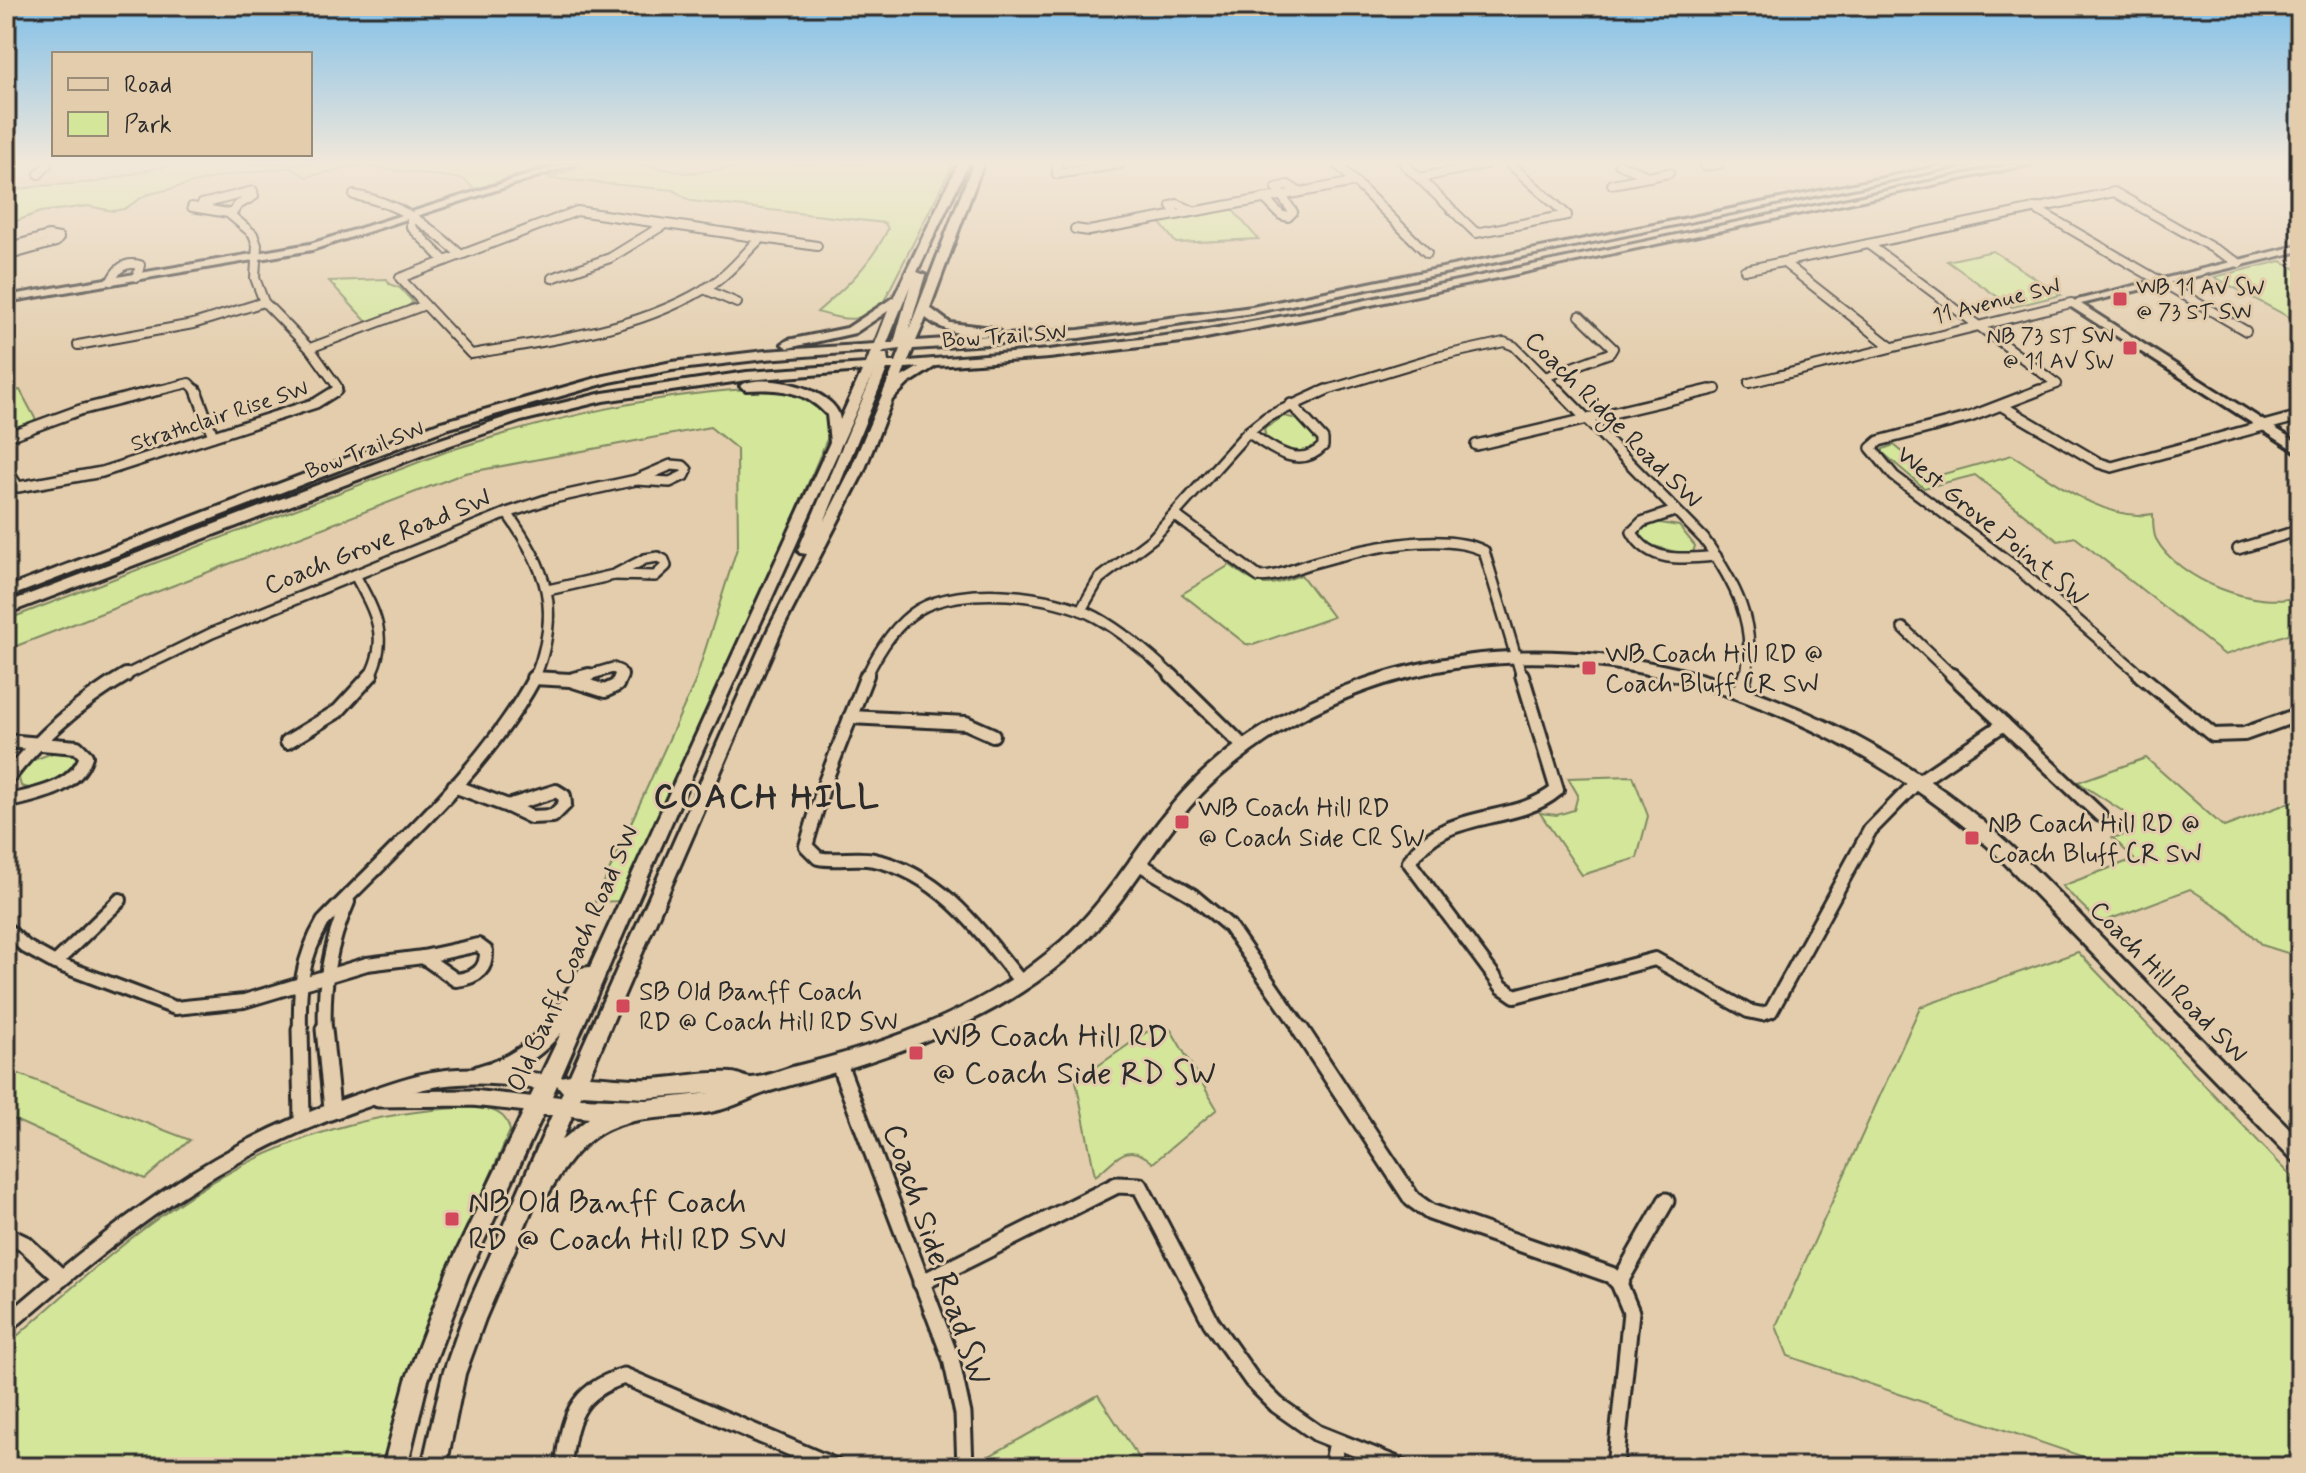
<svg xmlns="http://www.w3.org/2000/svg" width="2306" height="1473" font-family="Mynerve,sans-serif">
<rect width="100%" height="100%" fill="#e3cdac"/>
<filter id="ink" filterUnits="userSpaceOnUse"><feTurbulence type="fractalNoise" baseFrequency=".0125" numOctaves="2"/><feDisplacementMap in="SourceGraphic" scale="16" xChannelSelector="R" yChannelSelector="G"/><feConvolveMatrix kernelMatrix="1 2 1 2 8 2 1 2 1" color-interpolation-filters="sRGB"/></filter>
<g filter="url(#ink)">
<g fill="#d3e69a" stroke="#7f8862" stroke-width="2">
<polygon points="175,164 552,164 475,189 463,179 357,165 306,177 290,167 221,176 146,195 124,209 113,211 88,206 40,212 6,225 6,192 39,186 97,182"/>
<path d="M593,164h40l54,9 52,-5 6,-4h208l-70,139c-23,22 -37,17 -66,9 29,-25 54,-48 71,-83l-3,-6 -194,-22 -18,-11 -125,-12z"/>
<polygon points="1232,209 1258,239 1176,243 1159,222"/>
<polygon points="1993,251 2061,295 2012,307 1947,261"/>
<polygon points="2281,261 2300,271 2300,323 2214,277"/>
<polygon points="387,279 389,284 400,288 413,302 406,308 367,322 329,281"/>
<path d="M769,388c32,6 65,7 59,49l-81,189 -126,275 -26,1 100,-220 43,-137 -1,-96 -27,-22 -245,46 -459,177v-30l442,-169c104,-33 211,-59 321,-63z"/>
<polygon points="20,390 36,420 6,432 6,392"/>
<polygon points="1284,416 1301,420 1317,441 1317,446 1307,454 1289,452 1266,438 1264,429"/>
<path d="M1894,445l39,32 79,-22c38,23 93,68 141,59 0,8 0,19 3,25 22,41 101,72 144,57v34l-75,25 -150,-118 -17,4 -83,-66 -51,13 -41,-35v-4z"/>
<polygon points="1654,522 1679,526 1695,546 1693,552 1682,554 1647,544 1640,533 1644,526"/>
<path d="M1230,565c32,24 34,23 71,10l32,42 -80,28 -7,-1 -64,-50z"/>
<path d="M55,752l24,4c-6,21 -38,38 -58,30l-2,-8 12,-17z"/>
<polygon points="2146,758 2224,827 2300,799 2300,957 2262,945 2229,914 2190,889 2100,923 2062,886 2134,859 2112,837 2122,836 2128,828 2124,812 2078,782"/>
<polygon points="1633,776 1648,816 1637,858 1582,875 1540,813 1557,815 1574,810 1578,795 1568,778"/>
<polygon points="2078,952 2300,1185 2300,1467 2113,1467 1788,1356 1776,1326 1920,1007"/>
<path d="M1163,1026l8,4 46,79 -64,54c-29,-26 -39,1 -58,13l-19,-95 78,-54z"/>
<polygon points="6,1069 190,1140 145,1179 6,1116"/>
<path d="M475,1107c16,2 32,5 35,24l-71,161 -40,108 -16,67h-377v-121c151,-135 256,-230 469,-239z"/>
<polygon points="1098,1395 1145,1467 978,1467 979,1462"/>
</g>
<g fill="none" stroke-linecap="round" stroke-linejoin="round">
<g stroke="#2b2b2b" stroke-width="12">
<g id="street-far3">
<polyline points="1057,164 1057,174 1120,164"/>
<polyline points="1337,164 1427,253"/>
<polyline points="1404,164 1419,178"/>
<polyline points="1485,164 1419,178 1476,233 1567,215 1510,164"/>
<polyline points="1619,164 1650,177"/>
<polyline points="1704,166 1719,164"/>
<polyline points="39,174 48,164"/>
<polyline points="1612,184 1669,173"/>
<path d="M354,195c44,7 75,31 107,60"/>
<polyline points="1264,198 1281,215 1288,217 1293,212 1276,188 1288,185 1299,192"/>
<polyline points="202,204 253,191 254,196 238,205 231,215"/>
<polyline points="192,207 228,213 253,234 257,245 255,278 264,302 312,351 337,386 336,392"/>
<polyline points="2034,208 2246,331"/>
<polyline points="1176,214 1171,206 1177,204 1193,211"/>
<polyline points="411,217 411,227 445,261"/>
<polyline points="1075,229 1089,231 1355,182"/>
<path d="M759,240c-15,14 -28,32 -45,43 -71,47 -161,57 -243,71l-71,-76 177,-67 240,35"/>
<polyline points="1868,244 2057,384 2035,392"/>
<polyline points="6,248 48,236 59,238 56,242 6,256"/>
<polyline points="1783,262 1890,346"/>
<polyline points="1745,270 2114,192 2239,263"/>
<polyline points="552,278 610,258 662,226"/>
<path d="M111,281c6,-13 14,-20 29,-16l-3,12"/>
<polyline points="704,289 737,303"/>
<polyline points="78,345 193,324 264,302"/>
<polyline points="310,348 425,305"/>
<polyline points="1545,377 1610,353 1613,348 1580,316"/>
<polyline points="1749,383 2071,303"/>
<polyline points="151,392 189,383 198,392"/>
<polyline points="1320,392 1436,357 1504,342 1514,346 1560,392"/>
<polyline points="1701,392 1716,389"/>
</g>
</g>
<g stroke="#2b2b2b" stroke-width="14">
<g id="street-far2">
<polyline points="196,390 213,436"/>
<path d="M1558,390l146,149c29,41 55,86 41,138"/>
<polyline points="2040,390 1970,417 1879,441 1871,448 1894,476 2017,568 2143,677"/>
<polyline points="2002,406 2099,463 2112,467 2300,416"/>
<path d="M1248,432c23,16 51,39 75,14v-7l-32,-35"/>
<polyline points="6,437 80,410 159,390"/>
<polyline points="1476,445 1710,390"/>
<polygon points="671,465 683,466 687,470 685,475 670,482 636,480"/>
<polyline points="6,469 18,487 102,472 316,403 337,390"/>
<path d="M1675,511l-33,11 -10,10c17,32 53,27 84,24"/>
<path d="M507,513c40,56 55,97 28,164"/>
<path d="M1176,516l83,61c20,0 35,-9 54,-14 44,-13 129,-33 171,-12l38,126"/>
<polyline points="2238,549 2300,530"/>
<polygon points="658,557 664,560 666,566 655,576 614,575 645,559"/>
<path d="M355,575c19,35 36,63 14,102"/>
<polyline points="548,590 614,575"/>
<polyline points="1081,610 1099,579 1153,538 1248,432 1267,417 1326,390"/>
<polyline points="1903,628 1954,677"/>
<polyline points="122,677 212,633 507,513 549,499 636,480"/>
<polyline points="582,677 613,668 620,671 622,677"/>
<path d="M866,677c12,-25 28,-52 52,-67 43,-26 136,-16 178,7 29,16 54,38 77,60"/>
</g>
</g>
<g stroke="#2b2b2b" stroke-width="18">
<g id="street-far1">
<polyline points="589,675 570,680 605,691 617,685 621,675"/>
<path d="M867,675l-42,107 -19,64 12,12c19,4 38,-2 56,2 67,14 107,72 147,122"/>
<polyline points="1171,675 1244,747"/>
<path d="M1522,675l35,115c-44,37 -112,16 -148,72l93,125 13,9 140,-37 93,52 14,3 9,-3 99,-181 45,-46 89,-60"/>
<polyline points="1952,675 2100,815"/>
<polyline points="2140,675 2213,735 2244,734 2300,714"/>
<polyline points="533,678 570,680"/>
<polyline points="1740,693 1745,675"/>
<polyline points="850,717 966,723 993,735"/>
<path d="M6,741l71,6 9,9c-11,34 -50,38 -80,46"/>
<polyline points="287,742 338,711 371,675"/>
<path d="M6,780c35,-44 72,-77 120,-105"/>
<polyline points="454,786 508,806"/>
<polygon points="556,791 564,796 565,804 553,816 531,817 508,806"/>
<polyline points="1136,862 1192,895 1229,926 1302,1031"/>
<polyline points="6,929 26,947 55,963 175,1008 244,1001 367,964 423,957"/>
<path d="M478,945l8,6c1,20 -12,27 -30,29l-33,-23z"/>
<polyline points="55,963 120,900"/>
<path d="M300,1031c-1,-41 1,-72 23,-109 73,-76 164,-154 213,-247"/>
<path d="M325,1031c-2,-46 4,-86 23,-129"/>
</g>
</g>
<g stroke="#2b2b2b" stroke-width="21">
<g id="street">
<polyline points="300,1029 302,1119"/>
<polyline points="324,1029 332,1109"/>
<polyline points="1300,1029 1412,1199 1430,1212 1611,1275 1619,1283 1631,1312 1615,1467"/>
<polyline points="839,1064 951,1359 963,1414 965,1467"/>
<polyline points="378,1099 472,1098 537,1105"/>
<polyline points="6,1235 25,1244 61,1277"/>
<polyline points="921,1283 1117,1185 1140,1186 1211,1322 1252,1380 1277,1405 1317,1433 1402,1467"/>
<polyline points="1619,1283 1666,1201"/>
<path d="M6,1325c111,-95 205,-173 346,-221 33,-11 64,-24 99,-27 33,-3 65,1 97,6"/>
<path d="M563,1467c6,-48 11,-75 61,-91l211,91"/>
<polyline points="1332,1467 1337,1442"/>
</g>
</g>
<g stroke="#2b2b2b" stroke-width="6">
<g id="secondary">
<polygon points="563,164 576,164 312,250 6,302 6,296 310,244"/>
<path d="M958,164h10l-51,108 8,3 -16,55 64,-166h10l-53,144 20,15 43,5 6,3c-19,12 -57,0 -73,-13l-10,23 163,-11 173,-23 699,-143h17l-716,149 -173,25 -166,11 -5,12 141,-11 141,-17 129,-23 695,-146h17l-712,152 -129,25 -141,17 -113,8 -28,18 -16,16 -28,71 -82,159 -193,446c21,1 41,4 61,3 27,-1 55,-8 82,-6 6,0 12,5 19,5 12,0 36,-10 49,-13 99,-24 207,-66 278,-140 45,-46 75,-106 122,-150 44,-42 99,-72 156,-93 208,-75 443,-4 612,127 50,40 94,88 139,134 64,65 128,131 193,196v24l-7,-3 -302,-311c-210,-187 -543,-272 -773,-71 -43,38 -70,88 -105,132 -38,49 -89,85 -145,112 -64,31 -130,50 -198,69 -19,6 -35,16 -55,20 -38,9 -80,2 -114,22 -25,15 -40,39 -54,63l-10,2 -52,121 -20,55 -19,93h-24l21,-93 20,-57 89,-202h-9l-75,160 -40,105 -21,87h-24l23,-87 42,-110 113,-237c-22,27 -47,39 -79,50l-7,-2 -3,-7 3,-7c12,-4 25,-7 36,-14 33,-18 51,-54 69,-85l10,-1 240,-525 -3,-27c-22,-25 -50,-27 -81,-25l-6,-4c22,-15 98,3 100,34l22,-49 -115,9 -144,21 -82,20 -85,29 -430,164v-11l420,-159 87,-29 90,-22 144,-21 119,-8 5,-13 -106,8 -93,11 -62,12 -164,47 -440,169v-10l432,-165 166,-47 68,-14 93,-11 110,-7 13,-33 -33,22 -67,15 -6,-4 6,-4 59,-12 47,-31zM910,286l-16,57h-7zM901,349l-5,13h-8l-1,-8h-5l2,-3zM919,367l-17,10 3,-9zM887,369h6l-43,102 -26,51zM875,370l-77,180 2,3 7,1 -39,76 -198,445 -9,2 142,-327zM557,1085l6,7 -3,5 -8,-1zM711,1093l-64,7 -67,-2 2,-4 63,4zM572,1116l17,2 -27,22z"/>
<polygon points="2300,245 2300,251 2081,304 2300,444 2300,454 2065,303"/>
</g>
</g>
<use href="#street-far3" stroke="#e3cdac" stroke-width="8"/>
<use href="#street-far2" stroke="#e3cdac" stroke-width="9"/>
<use href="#street-far1" stroke="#e3cdac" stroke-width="12"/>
<use href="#street" stroke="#e3cdac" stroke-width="15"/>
<use href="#secondary" fill="#e3cdac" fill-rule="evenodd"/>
</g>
</g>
<linearGradient id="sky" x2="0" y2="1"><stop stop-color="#81c0e8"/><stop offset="0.44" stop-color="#f2e8da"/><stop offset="1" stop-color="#f2e8da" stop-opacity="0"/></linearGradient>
<rect width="2306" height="370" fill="url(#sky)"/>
<g fill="#d1495b" stroke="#e3cdac" stroke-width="3">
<rect x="2112" y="291" width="16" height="16" rx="4"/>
<rect x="2122" y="340" width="16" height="16" rx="4"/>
<rect x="1581" y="660" width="16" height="16" rx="4"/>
<rect x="1174" y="814" width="16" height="16" rx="4"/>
<rect x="1964" y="830" width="16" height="16" rx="4"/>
<rect x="615" y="998" width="16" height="16" rx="4"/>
<rect x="908" y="1045" width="16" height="16" rx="4"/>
<rect x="444" y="1211" width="16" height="16" rx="4"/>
</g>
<g text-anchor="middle" stroke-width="6" stroke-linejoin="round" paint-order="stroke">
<g font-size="22" fill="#2b2b2b" stroke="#e3cdac" text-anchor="start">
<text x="2136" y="294">WB 11 AV SW<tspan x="2136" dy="25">@ 73 ST SW</tspan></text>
<text x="2114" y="343" text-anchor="end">NB 73 ST SW<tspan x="2114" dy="25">@ 11 AV SW</tspan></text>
</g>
<g font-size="22" fill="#2b2b2b" stroke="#e3cdac">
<text transform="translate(1996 300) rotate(-14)" y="8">11 Avenue SW</text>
<text transform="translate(1004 335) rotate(-4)" y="8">Bow Trail SW</text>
<text transform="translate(219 415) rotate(-18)" y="8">Strathclair Rise SW</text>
<text transform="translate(364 449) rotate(-21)" y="8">Bow Trail SW</text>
</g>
<g font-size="26" fill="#2b2b2b" stroke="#e3cdac">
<text transform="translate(1614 419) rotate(45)" y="9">Coach Ridge Road SW</text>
<text transform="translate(1993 525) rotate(39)" y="9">West Grove Point SW</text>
<text transform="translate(377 541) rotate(-22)" y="9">Coach Grove Road SW</text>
<text transform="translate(572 958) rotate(-66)" y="9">Old Banff Coach Road SW</text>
<text transform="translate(2169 981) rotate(46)" y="9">Coach Hill Road SW</text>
</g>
<g font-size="26" fill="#2b2b2b" stroke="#e3cdac" text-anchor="start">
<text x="1605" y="662">WB Coach Hill RD @<tspan x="1605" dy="30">Coach Bluff CR SW</tspan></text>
<text x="1198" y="816">WB Coach Hill RD<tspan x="1198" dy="30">@ Coach Side CR SW</tspan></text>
<text x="1988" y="832">NB Coach Hill RD @<tspan x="1988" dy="30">Coach Bluff CR SW</tspan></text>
<text x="639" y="1000">SB Old Banff Coach<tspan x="639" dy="30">RD @ Coach Hill RD SW</tspan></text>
</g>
<g font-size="32" fill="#2b2b2b" stroke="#e3cdac" text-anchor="start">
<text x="932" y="1046">WB Coach Hill RD<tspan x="932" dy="37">@ Coach Side RD SW</tspan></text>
<text x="468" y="1212">NB Old Banff Coach<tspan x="468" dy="37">RD @ Coach Hill RD SW</tspan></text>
</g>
<g font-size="32" fill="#2b2b2b" stroke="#e3cdac">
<text transform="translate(938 1254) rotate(71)" y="11">Coach Side Road SW</text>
</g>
<g font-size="34" font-weight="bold" letter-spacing="2" fill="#2b2b2b" stroke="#e3cdac">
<text x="767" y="807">COACH HILL</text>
</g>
</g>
<rect width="2306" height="1473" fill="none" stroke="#e3cdac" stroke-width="32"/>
<rect x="16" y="16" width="2274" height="1441" fill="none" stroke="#2b2b2b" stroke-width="3" filter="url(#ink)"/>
<rect x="52" y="52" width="260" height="104" fill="#e3cdac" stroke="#998c78" stroke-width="2"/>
<rect x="68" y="78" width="40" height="12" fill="#e3cdac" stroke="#998c78" stroke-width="2"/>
<text x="124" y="92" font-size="24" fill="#2b2b2b">Road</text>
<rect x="68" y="112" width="40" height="24" fill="#d3e69a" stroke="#998c78" stroke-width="2"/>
<text x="124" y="132" font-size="24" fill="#2b2b2b">Park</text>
</svg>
